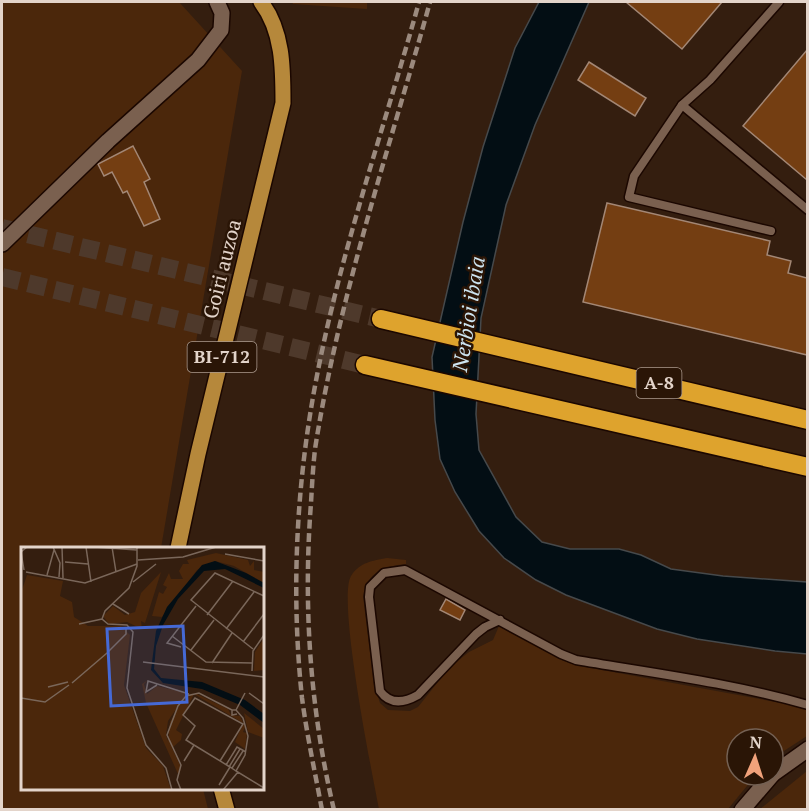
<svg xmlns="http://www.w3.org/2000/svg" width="809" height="811" font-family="'PT Serif',serif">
<rect width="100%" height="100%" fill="#341e0f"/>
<g fill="#4b270b">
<polygon points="2,2 179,2 242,71 161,548 22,548 22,788 203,789 208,809 2,810"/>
<polygon points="292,2 367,2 367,9 293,4"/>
<path d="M387,558l19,2v4c-23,2 -38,8 -43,32l11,89 6,18 8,7 22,1 8,-4 32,-40 19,-15 24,-12 6,-14 60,33 16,6 223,41 9,4v26l-34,22v-19h-36v36h19l-28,34h-349c-7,-36 -42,-209 -28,-233 9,-14 21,-15 36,-18z"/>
<polygon points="807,771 807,809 760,809"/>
</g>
<polygon fill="#030e14" stroke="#46494b" stroke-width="1.5" points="539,2 589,2 535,125 506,205 481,318 476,414 479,450 516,517 542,542 570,549 619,549 641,555 671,569 723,576 807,582 807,654 775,651 697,639 657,629 566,595 536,580 504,558 479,531 455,492 440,459 435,420 432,357 463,222 483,147 515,48"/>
<g fill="#743e12" stroke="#a38775" stroke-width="1.5">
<polygon points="626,2 722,2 682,49"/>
<polygon points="807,50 807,180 743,126"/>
<polygon points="589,62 646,98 635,116 578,80"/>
<polygon points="133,146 150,179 144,182 160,219 144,226 127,191 123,193 112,172 104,176 98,164"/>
<polygon points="607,203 770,241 767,255 791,261 788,273 807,278 807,355 583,302"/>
<polygon points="446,599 465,610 460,620 440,610"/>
</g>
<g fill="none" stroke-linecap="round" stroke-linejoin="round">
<g stroke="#4e392b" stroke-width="18" stroke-dasharray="18 9" stroke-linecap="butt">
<polyline points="2,228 381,319"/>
<polyline points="2,277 365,365"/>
</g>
<g stroke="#1b0700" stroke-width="11">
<g id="service">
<polyline points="682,105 808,210"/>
<polyline points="771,231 629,197 634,176 682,105 710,80 779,2"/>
<path d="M500,620l-15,7 -9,7 -58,61c-14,8 -28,10 -38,-4l-11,-94 1,-10 14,-14 21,-3 156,84 15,6c77,13 156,23 232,45"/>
</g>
</g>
<g stroke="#1b0700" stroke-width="18">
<g id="minor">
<polyline points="2,244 108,141 198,60 221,30 222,13 217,2"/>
<polyline points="773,774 808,749"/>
<polyline points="742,810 772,775"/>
</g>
</g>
<g stroke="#1b0700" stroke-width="18">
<g id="primary">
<path d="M178,548l20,-94 85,-351c0,-35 0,-72 -22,-101"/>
<polyline points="221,788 227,810"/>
</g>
</g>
<g stroke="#1b0700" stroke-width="21">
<g id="motorway">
<polyline points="381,319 808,420"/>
<polyline points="365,365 808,467"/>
</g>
</g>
<use href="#service" stroke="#7a604f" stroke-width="8"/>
<use href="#minor" stroke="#7a604f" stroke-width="15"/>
<use href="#primary" stroke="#b6883b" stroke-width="15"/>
<use href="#motorway" stroke="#dea32d" stroke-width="18"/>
<g stroke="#9b8a7e" stroke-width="4.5" stroke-dasharray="9 4.5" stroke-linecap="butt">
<path d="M322,810c-7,-38 -15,-74 -20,-112 -11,-103 -6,-210 13,-312 24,-130 69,-257 104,-384"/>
<path d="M334,810c-24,-101 -31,-204 -23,-307 1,-18 2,-36 4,-54 24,-153 74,-299 115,-447"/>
</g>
</g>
<g text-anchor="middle" stroke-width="5" stroke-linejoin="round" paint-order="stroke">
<g fill="#2a1506" stroke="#ac9b8f" stroke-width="1.5">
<rect x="187.5" y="342" width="69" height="30" rx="4.5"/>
<rect x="636.5" y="368" width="45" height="30" rx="4.5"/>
</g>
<g font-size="18" font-weight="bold" fill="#e3d4ca">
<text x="222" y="363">BI-712</text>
<text x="659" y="389">A-8</text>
</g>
<g font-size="20" fill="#e3d4ca" stroke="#2a1506">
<text transform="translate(222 269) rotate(-76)" y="7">Goiri auzoa</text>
</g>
<g font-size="21" font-style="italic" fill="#cde4f0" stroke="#2a1506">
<text transform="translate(469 314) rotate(-81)" y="7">Nerbioi ibaia</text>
</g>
</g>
<g transform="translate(21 547)">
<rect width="243" height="243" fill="#341e0f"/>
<path d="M195,6l32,7 2,6 4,-5v9l10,2v11l-30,-17 -19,-5 -18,9 -35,47 -10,-1 7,-24 4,2 4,-7 -4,-2 6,-12 2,6h12l-4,-8 4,-7h6l-2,-4zM140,25l-16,51 -4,-2 1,8 -15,-7 -18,2 -6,-8 10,-10 12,9 10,-3 6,-19zM6,28l36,6 -3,15 12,6 2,15 14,9h33l9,9 -6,50 22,63 17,18 8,24h-150v-197zM243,91v32l-10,1 1,-19zM127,133l-4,4 3,10 10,-8 30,7 -19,28 -2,14 2,6 2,-19 11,-19 6,-6 7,-3h3l31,15 3,6 9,1 5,11 -2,5 4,1 -2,16 -10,-7 8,-19 -49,-29 -18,36 6,4 -1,6 -9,8 9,19 -2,9 -33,-73 -4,-19zM223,166l20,16v9l-16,-6z" fill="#4b270b"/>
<path d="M194,14l31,12 18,10v5l-39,-19 -21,2 -26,28 -15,26 -7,21 -2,23 7,9 41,4 43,18 19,14v9l-24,-18 -38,-16 -39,-6 -12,-13 5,-39 11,-24 35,-42z" fill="#030e14"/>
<path fill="none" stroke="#7a675a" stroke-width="1.5" d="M9,0h20M32,0l7,16 -1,14M41,0l1,31M65,0l5,35M73,0l43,3M91,0l4,25M116,0v19l-8,22 -24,23 -3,8 6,5 19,1 6,7 -6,56 19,57 20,23 6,22M204,7l39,7M117,13l45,-3 33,-10M44,15l23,2M3,23l-3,-18 6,-5M5,25l59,11 52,-19M26,28l7,-25M112,35l23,-18M92,57l16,10M186,68l26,-34M58,77l23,-5M205,82l28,-37M151,89l34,26 46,1M222,95l21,-28M160,100l-14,-4 29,-37M232,102l-62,-49 24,-27 49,23M170,103l23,-30M122,115l121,15M191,116l20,-30M231,124l1,-20 11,-16M51,136l35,-30 19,-19v-7M136,138l-11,7 2,-11 41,13M27,140l20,-5M228,146l15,11M0,151l24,4 24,-17M215,163l9,-17M216,167l-5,1v-5h4l7,8 5,18 -3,19 -9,16 28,17M163,214l10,-16M199,214l23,-37 -48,-26 -12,17 12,11 -9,14 8,5 36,22 6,4M205,218l11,-18 9,5M208,220l11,-18M211,221l11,-17M198,238l11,-18M160,243l-4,-10 4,-15 -14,-30 11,-29 8,-10 13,-3 33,17M202,243l15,-18"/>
<path fill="#4569d5" fill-opacity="0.15" stroke="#4569d5" stroke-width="3" d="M162,79l4,76 -76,4 -4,-77z"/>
<rect width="243" height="243" fill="none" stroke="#e3d4ca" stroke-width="3"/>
</g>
<rect width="809" height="811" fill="none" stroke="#e3d4ca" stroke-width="6"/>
<g transform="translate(755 757) rotate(3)"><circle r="28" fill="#2a1506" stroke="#746154" stroke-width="1.5"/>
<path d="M0-4.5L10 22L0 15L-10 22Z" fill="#f1a27b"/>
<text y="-9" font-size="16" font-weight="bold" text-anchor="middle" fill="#e3d4ca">N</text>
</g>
</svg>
